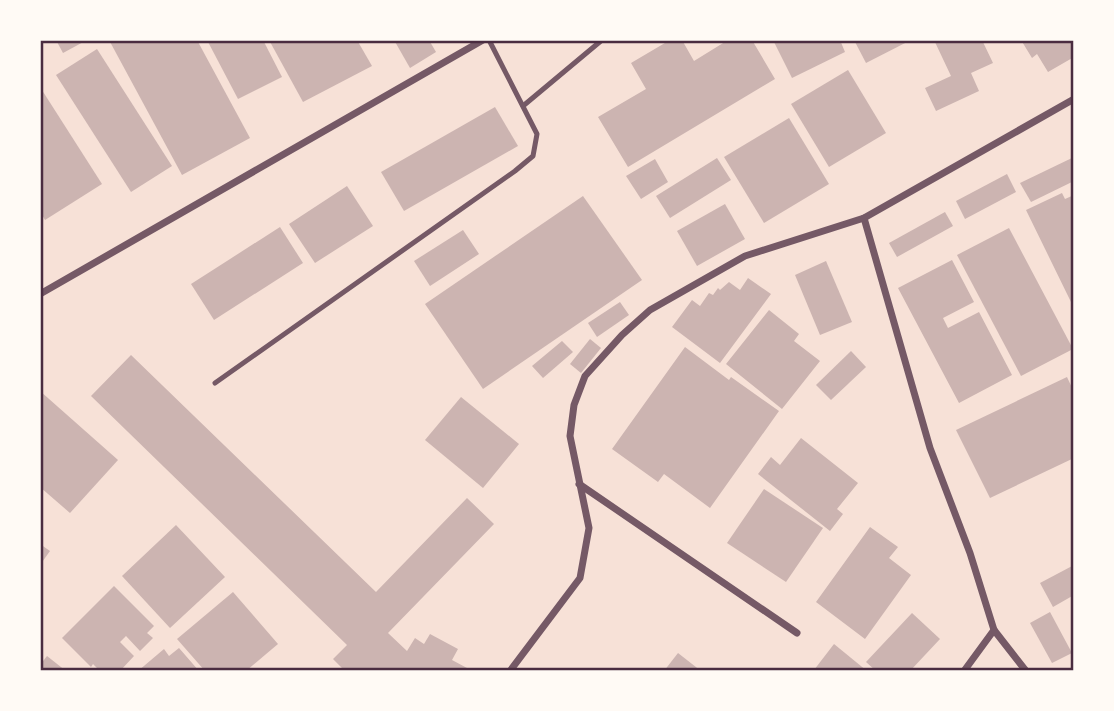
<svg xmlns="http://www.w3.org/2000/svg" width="1114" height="711" font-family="'Asap Condensed',sans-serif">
<rect width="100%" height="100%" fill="#f7e1d7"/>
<g fill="#ccb4b1">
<polygon points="56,40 87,40 63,53"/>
<polygon points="109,40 197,40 250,138 182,175"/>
<polygon points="207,40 263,40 282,77 238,99"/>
<polygon points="269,40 357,40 372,66 303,102"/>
<polygon points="394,40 429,40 436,52 410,68"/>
<polygon points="670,40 682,40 694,61 728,40 752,40 775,79 628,167 598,117 646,89 631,63"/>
<polygon points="773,40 840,40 845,52 792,78"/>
<polygon points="854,40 911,40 866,63"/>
<polygon points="934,40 982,40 993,63 971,73 979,91 936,111 925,88 951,76"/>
<polygon points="1021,40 1074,40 1074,57 1048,72 1037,54 1032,58"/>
<polygon points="97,49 172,166 131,192 56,75"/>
<polygon points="848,70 886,133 829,167 791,104"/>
<polygon points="40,87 102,184 45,220 40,211"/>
<polygon points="495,107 518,146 404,211 381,172"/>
<polygon points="789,118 829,184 764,223 724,157"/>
<polygon points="1074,157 1074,181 1031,202 1020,183"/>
<polygon points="717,158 731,180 670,218 656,196"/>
<polygon points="655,159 668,182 641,199 626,176"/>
<polygon points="1007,174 1016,192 965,219 956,201"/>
<polygon points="347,186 373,226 315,263 289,224"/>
<polygon points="1062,193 1065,199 1074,195 1074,300 1071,302 1026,210"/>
<polygon points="583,196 642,280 483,389 425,304"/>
<polygon points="725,204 745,239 697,266 677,231"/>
<polygon points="945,212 953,226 897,257 889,243"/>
<polygon points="280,227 303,263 214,320 191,284"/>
<polygon points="1009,228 1073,349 1021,376 957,255"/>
<polygon points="463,230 479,254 430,286 414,261"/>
<polygon points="952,260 974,302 943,318 948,328 979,312 1012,375 959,403 898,288"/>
<polygon points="826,261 852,322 820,335 795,275"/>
<polygon points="748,278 771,294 720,363 672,327 692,300 700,306 709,293 713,295 718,288 720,290 729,282 740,290"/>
<polygon points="620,302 629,315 597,337 588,323"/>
<polygon points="769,310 799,334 794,341 820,361 782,409 726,364"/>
<polygon points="590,339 601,348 581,373 570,364"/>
<polygon points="562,341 573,352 543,378 532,366"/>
<polygon points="685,347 729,380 731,377 779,411 710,508 664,474 658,482 612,449"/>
<polygon points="851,351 866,367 831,400 816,385"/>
<polygon points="131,355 376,592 467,498 494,524 388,633 407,651 415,638 424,644 430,634 458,649 452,660 467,668 466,671 345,671 333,659 347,645 91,396"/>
<polygon points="1067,377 1074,392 1074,458 990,498 956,430"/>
<polygon points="40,391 118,460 70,513 40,487"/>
<polygon points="461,397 519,444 483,488 425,440"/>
<polygon points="801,438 858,483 837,509 843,514 830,531 758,474 771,457 780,465"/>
<polygon points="764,489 823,528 786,582 727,543"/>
<polygon points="176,525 225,577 170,628 122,576"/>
<polygon points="870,527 898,547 889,558 911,575 865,639 816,602"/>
<polygon points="40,544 50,551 40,565"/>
<polygon points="1074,565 1074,595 1053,607 1040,583"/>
<polygon points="114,586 154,626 147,633 153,638 140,651 126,636 120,642 134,656 120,671 100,671 93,664 91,667 62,638"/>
<polygon points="233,592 278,644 246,671 205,671 177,639"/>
<polygon points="1050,612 1072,653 1052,663 1030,623"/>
<polygon points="912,613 940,639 910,671 876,671 866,662"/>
<polygon points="834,644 867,671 814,670"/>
<polygon points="179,648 199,671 138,671 164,649 169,656"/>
<polygon points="678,653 701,671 664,671"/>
<polygon points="47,656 66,671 40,671 40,665"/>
</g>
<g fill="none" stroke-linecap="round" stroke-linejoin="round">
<g stroke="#755966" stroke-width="5">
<polyline points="523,106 602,40"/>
<polyline points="215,383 515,171 533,156 537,134 489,40"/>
</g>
<g stroke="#755966" stroke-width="7">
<polyline points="864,218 930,448 970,553 994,630 1026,671"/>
<polyline points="40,294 483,40"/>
<polyline points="579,484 797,633"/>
<polyline points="510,671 580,578 589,528 570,436 574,405 585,376 622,335 650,310 745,256 864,218 1074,99"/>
<polyline points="964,671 994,630"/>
</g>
</g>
<rect width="1114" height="711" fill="none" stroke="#fffaf5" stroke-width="84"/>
<rect x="42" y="42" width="1030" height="627" fill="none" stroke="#4a2c40" stroke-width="2.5"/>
</svg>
